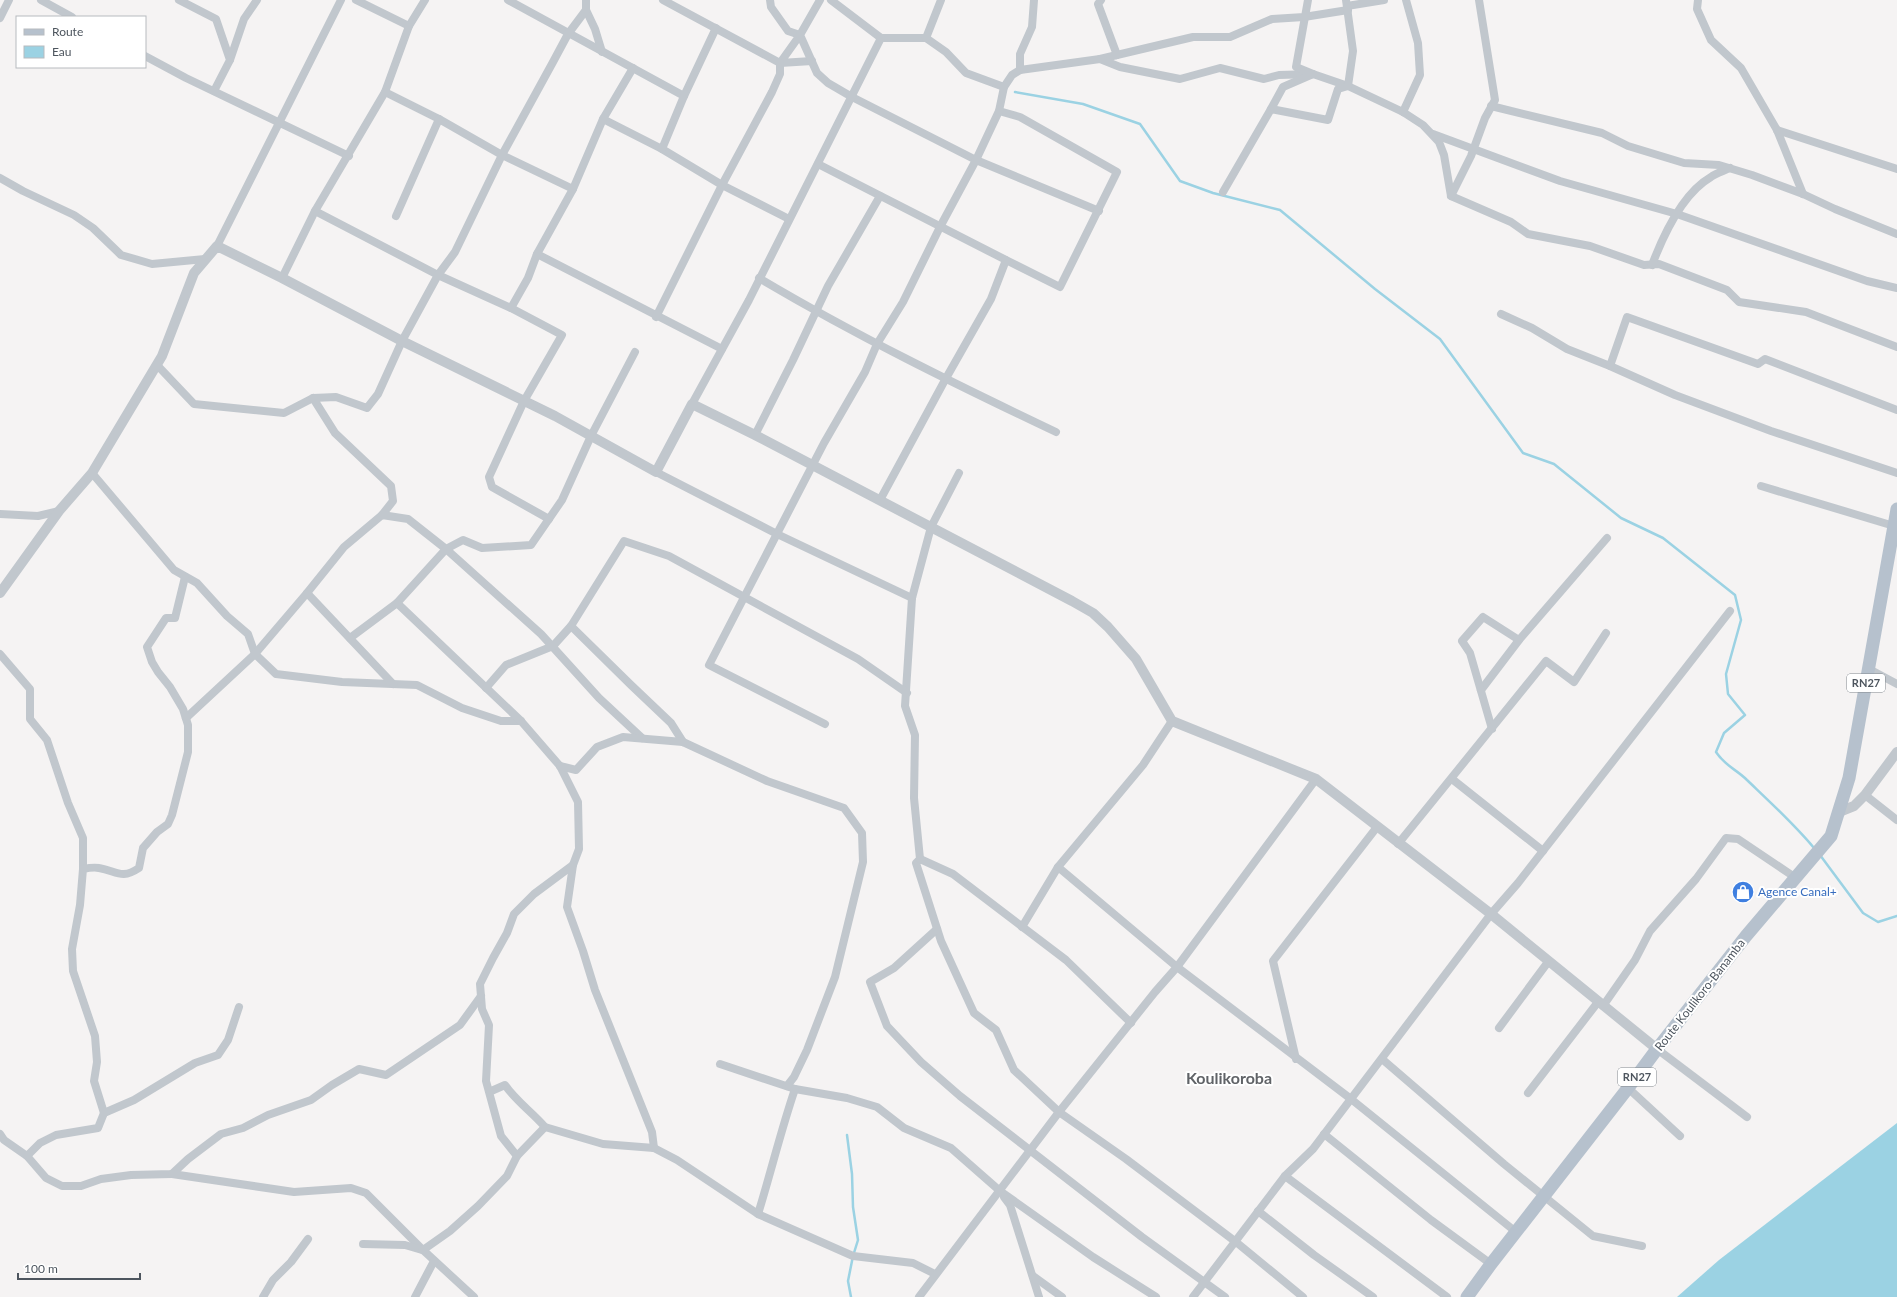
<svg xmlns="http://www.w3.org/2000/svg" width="1897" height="1297" font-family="Lato,sans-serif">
<rect width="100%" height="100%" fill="#f5f3f3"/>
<polygon fill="#9bd2e3" points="1897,1123 1897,1297 1677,1297 1719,1260"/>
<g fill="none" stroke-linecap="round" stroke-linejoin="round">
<g stroke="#9bd2e3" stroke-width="2.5">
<path d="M1015,92l68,12 57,20 40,57 33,12 67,17 95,79 65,50 83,114 31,11 67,54 42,20 72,57 6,25 -15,54 2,20 17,21 -21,18 -8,19c9,14 20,17 31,28 23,22 47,44 67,68"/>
<polyline points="1820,855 1863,913 1878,922 1897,916"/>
<polyline points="847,1135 852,1174 853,1207 858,1240 853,1256 848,1281 851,1297"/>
</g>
<g stroke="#c1c7cd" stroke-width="8">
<polyline points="41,0 72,17"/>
<polyline points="179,0 216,19 230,60 214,91"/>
<polyline points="356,0 409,26"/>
<polyline points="508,0 684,96"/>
<polyline points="770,0 771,7 788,31 800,35 780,63 812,61"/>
<polyline points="820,0 800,35 817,73 828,83 852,97 976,160 1099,211"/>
<polyline points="831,0 881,38 926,38 946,52 966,73 1004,87"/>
<polyline points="1101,0 1098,4 1117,55"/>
<polyline points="1698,0 1697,9 1711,40 1741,68 1777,130 1803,194"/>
<polyline points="1347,6 1384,0"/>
<polyline points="586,10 595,29 602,52"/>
<polyline points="0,18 9,0"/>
<polyline points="926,38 941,0"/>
<polyline points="145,56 186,78 349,156"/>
<polyline points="1100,59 1193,37 1230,37 1272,19 1304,17 1348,10"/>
<polyline points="230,60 244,19 257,0"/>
<polyline points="1020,70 1100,59 1120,67 1180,79 1220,68 1264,79 1279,75 1313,74 1348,86 1403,112 1423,125 1439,142 1444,155 1451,196 1511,222 1528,234 1590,246 1644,265 1659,264 1727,290 1739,302 1806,312 1897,347"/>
<polyline points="385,92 439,119 502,155 573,189"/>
<polyline points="1491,106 1602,133 1628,146 1684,163 1719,165 1752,175 1803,194 1835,209 1897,234"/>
<polyline points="1271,109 1283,87 1313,74 1296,67 1308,0"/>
<polyline points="999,111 1020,117 1117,172 1060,287 1006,260"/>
<polyline points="1403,112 1420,75 1418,43 1406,0"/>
<polyline points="603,119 662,149 722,185 789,219"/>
<polyline points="1777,130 1897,169"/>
<polyline points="1433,134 1560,181 1677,214 1867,281 1897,288"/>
<polyline points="662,149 684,96 716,28"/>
<polyline points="818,164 1006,260 991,299 945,380 880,500"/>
<polyline points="0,178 23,191 74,215 93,228 121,255 152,264 205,259"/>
<polyline points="1223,192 1271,109 1328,120 1338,89 1348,86 1353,51 1346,0"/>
<polyline points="1451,196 1471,156 1485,118 1495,100 1479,0"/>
<polyline points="315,211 438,275 511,308 562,335 524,401 489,477 492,487 549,519"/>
<polyline points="396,216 439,119"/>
<polyline points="217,246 341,0"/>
<polyline points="537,254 722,349"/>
<path d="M1652,265c11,-29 31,-72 59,-88 5,-4 13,-6 19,-9"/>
<polyline points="282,278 315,211 385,92 409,26 425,0"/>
<path d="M759,278c96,57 196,106 297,154"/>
<polyline points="511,308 528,278 537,254 573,189 603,119 633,68"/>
<polyline points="1501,314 1532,328 1567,349 1610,366 1675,395 1771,431 1897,473"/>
<polyline points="656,317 722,185 772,92 780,74 780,63 663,0"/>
<polyline points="157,365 194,404 284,413 313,398"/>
<polyline points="1610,366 1627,317 1758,364 1765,359 1897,410"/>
<polyline points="692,404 749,300 881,38"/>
<polyline points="755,435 793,360 828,286 880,196"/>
<polyline points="656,472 777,534 912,598"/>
<polyline points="92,473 174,570 197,583 227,616 248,634 255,654 276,674 342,682 417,685 462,708 501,721 521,721"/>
<polyline points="959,473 931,527 912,598 905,706 915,735 914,798 920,859 916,863 941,941 974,1013 996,1030 1014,1070 1059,1112 1126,1159 1236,1242 1303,1297"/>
<polyline points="1761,486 1894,526"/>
<polyline points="0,514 38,516 59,511"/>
<polyline points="382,515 393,501 391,486 335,433 313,398 336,397 367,408 378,394 402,341 438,275 455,252 502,155 553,62 568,34 586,10 586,0"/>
<polyline points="307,593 344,547 382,515 408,519 446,549 541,634 599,698 642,738"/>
<polyline points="397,603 446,549 463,540 482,548 531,545 562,500 591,436 635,352"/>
<polyline points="350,638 397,603 521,721 560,766 578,802 579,849 573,865"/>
<polyline points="0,654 30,689 30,719 47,740 68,803 83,838 83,869"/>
<polyline points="1869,669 1897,684"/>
<polyline points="486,688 506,665 553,646 571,626"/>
<polyline points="1481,690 1519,640"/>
<polyline points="186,718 255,654 307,593 393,684"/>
<polyline points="825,724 709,665 824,443 865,372 877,344 903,302 940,227 976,160 999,111 1004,87 1012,75 1020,70 1020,54 1032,27 1034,0"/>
<polyline points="1492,729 1470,653 1462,641 1483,617 1519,640 1607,538"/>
<polyline points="683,742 671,723 631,685 571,626 624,541 669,556 858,659 907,693"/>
<polyline points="560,766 576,770 597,747 623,737 683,742 767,781 844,808 862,833 863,862 835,977 807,1050 794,1077 787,1086"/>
<polyline points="1452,779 1543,851"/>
<polyline points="1865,795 1897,820"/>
<polyline points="1398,844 1546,661 1574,682 1606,633"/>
<polyline points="920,859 953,874 1066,960 1131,1023"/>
<polyline points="1058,867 1177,967 1351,1099 1516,1232"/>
<polyline points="1022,927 1058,867 1143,765 1172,721"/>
<polyline points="937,929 894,968 870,982 887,1026 921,1062 960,1096 1142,1237 1225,1297"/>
<polyline points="1603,1006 1635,960 1650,931 1696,879 1726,838 1738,839 1796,878"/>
<polyline points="1499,1028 1548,962"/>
<polyline points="1657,1049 1747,1117"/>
<polyline points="1296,1059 1273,961 1377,827"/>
<polyline points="1382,1059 1504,1164 1593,1236 1642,1246"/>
<polyline points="720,1064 795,1089 847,1098 877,1107 904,1128 951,1148 1000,1191 1093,1257 1156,1297"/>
<polyline points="1628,1088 1680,1136"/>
<path d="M795,1089c-14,41 -24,83 -37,125l95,42 60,7 22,11"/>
<path d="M489,1092l16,-7c11,16 27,27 40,42l-28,29 -16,-20 -15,-55 3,-56 -7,-16 -2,-25 13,-26 14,-25 7,-19 20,-20 39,-29 -6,42 16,44 12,39 57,142 2,16"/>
<polyline points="1528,1093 1598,1002"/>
<polyline points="104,1113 134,1100 195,1063 218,1055 228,1040 239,1007"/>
<polyline points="545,1127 603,1144 654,1148 677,1160 758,1214"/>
<polyline points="0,1134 4,1140 27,1156 46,1178 62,1186 81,1186 101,1179 131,1175 172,1174 188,1159 221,1134 243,1128 268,1115 311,1100 332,1085 359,1069 386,1075 460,1025 481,996"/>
<polyline points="1324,1134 1431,1220 1491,1264"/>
<path d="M27,1156l13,-13 16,-8 42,-7 6,-15 -10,-32 3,-19 -2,-26 -22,-65 -1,-22 8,-44 3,-36c5,-1 11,-2 16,-1 18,3 22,12 40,0l4,-20 14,-16 11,-8 4,-9 16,-63v-27l-5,-16 -13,-22 -12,-15 -6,-10 -5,-15 19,-29h9l10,-41"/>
<polyline points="172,1174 294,1192 351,1188 366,1193 423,1250 474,1297"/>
<polyline points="1285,1176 1447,1297"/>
<polyline points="1004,1197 1010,1205 1039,1297"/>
<polyline points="1258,1211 1314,1255 1373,1297"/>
<polyline points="363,1244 405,1245 422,1250"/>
<polyline points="423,1250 450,1231 478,1206 507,1176 517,1156"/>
<polyline points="1033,1276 1062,1297"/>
<polyline points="263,1297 273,1280 291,1262 308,1239"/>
<polyline points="415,1297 434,1261"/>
<polyline points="919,1297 1059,1112 1155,992 1177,967 1316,779"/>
<polyline points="1193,1297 1285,1176 1313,1149 1491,914 1518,883 1730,611"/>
</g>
<g stroke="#c1c7cd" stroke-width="10">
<polyline points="0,593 59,511 92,473 162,356 194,273 217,246 282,278 402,341 555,416 656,472 692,404 755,435 1072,601 1093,613 1108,627 1136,659 1172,721 1316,779 1491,914 1657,1049"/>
<polyline points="1839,812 1854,806 1865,795 1897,752"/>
</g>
<polyline stroke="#b6c1cd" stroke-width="13" points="1467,1297 1491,1264 1628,1088 1657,1049 1746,936 1831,836 1849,778 1897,509"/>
</g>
<defs>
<g id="shop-disc" transform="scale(1.15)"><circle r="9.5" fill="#3f7fe0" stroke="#fff"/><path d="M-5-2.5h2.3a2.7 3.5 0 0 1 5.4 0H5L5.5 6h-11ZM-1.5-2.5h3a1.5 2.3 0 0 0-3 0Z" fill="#fff"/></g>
</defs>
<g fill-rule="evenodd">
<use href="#shop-disc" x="1743" y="892"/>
</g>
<g text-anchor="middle" stroke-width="4" stroke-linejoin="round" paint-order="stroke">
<g fill="#fff" stroke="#82888e" stroke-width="1">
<rect x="1847" y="674" width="38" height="18" rx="3"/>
<rect x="1618" y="1068" width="38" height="18" rx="3"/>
</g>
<g font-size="11" font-weight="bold" fill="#4d555e">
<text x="1866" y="687">RN27</text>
<text x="1637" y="1081">RN27</text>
</g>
<g font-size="12" fill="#366cbe" stroke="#fff" text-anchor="start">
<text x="1758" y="896">Agence Canal+</text>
</g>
<g font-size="12" fill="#4d555e" stroke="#fff">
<text transform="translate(1700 995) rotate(-52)" y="4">Route Koulikoro-Banamba</text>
</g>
<g font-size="16" font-weight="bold" fill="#606367" stroke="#fff">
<text x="1229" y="1084">Koulikoroba</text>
</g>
</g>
<rect x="16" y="16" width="130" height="52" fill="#ffffff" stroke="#b8bbbf"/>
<rect x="24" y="29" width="20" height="6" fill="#b6c1cd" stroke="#b8bbbf"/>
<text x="52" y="36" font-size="12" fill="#4d555e">Route</text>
<rect x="24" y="46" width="20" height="12" fill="#9bd2e3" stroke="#b8bbbf"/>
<text x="52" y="56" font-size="12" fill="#4d555e">Eau</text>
<path d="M18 1273v6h122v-6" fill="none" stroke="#4d555e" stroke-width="2"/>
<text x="24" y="1273" font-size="12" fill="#4d555e" stroke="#ffffff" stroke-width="3" paint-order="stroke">100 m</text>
</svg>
